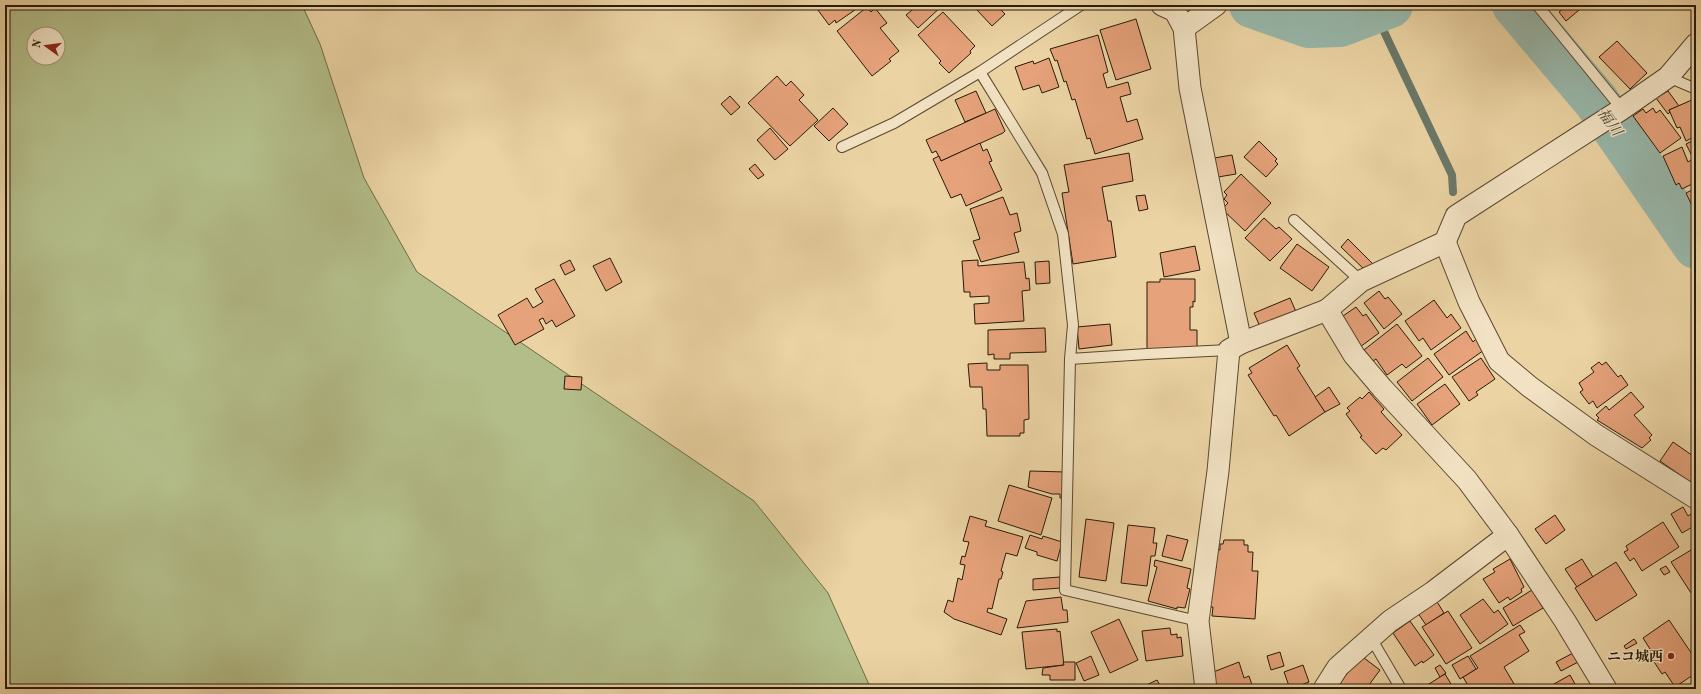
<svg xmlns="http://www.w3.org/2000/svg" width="1701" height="694" font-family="'Old Standard TT','Noto Serif JP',serif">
<rect width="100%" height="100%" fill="#ebd3a3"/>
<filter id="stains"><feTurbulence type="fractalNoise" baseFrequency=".005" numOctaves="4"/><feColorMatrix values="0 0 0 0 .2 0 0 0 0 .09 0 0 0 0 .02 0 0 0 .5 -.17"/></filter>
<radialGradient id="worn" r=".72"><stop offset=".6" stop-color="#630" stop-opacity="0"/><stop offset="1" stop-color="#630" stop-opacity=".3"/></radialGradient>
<path fill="#b3bd89" stroke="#6e6c48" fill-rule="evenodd" d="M5,5h297l18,39 44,134 53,94 337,229 74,92 43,96h-866zM34,34h24v24h-24z"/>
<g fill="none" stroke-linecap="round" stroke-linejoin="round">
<polyline stroke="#6b7869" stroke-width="8" points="1379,21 1452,175 1453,192"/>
<g stroke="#98b7aa" stroke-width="46">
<polyline points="1252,5 1309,25 1340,24 1390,5"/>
<polyline points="1515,5 1597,102 1696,246"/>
</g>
</g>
<g fill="#e6a27a" stroke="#281a08">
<polygon points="817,5 862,5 836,23 835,20 829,25 815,6"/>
<polygon points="918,5 943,5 918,28 906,15"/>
<polygon points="982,5 996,5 1005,14 992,26 977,10"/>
<polygon points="1560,5 1585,5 1566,21 1559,12 1563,9"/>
<polygon points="867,7 871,12 875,8 887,23 880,28 899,51 889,59 891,61 872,76 837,31"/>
<polygon points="943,12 975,46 970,51 971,53 949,73 939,63 941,61 918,35"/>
<polygon points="1136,19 1151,69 1116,80 1100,30"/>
<polygon points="1098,35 1108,72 1103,74 1107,88 1128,82 1131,94 1120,97 1127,122 1137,119 1143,139 1095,154 1090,138 1087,139 1075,99 1072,100 1066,81 1064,82 1057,60 1055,61 1050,49"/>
<polygon points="1617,41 1647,73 1630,89 1599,57"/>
<polygon points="1049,58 1059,87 1042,93 1039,85 1023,90 1015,67 1033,61 1034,64"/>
<polygon points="777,76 786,86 791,81 804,95 799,100 818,120 790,146 748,103"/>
<polygon points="976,91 986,113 965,122 955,100"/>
<polygon points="1668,91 1679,106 1669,110 1670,112 1668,114 1656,98"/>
<polygon points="730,96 740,107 731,115 721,104"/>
<polygon points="1694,99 1696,104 1696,136 1686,141 1680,127 1677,128 1669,110"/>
<polygon points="833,108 848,124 829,141 814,126"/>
<polygon points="1653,108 1656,113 1660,110 1681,138 1660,153 1633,116 1643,109 1646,113"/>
<polygon points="995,109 1005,131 1003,133 941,161 936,151 932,153 926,140"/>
<polygon points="770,128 788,149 775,160 757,140"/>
<polygon points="1696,139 1696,164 1686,144"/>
<polygon points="1259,141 1277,159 1275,161 1278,164 1266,177 1244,157"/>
<polygon points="980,143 983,151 987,149 992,161 989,162 1002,190 966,206 961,194 951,198 933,159 939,156 941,161"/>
<polygon points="1682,147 1688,162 1691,160 1695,169 1692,170 1696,178 1696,182 1682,189 1679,183 1676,185 1663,156"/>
<polygon points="1129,153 1133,181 1102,187 1108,221 1111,221 1116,257 1073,264 1062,193 1069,192 1064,165"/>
<polygon points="1232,155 1236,174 1218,177 1214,158"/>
<polygon points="755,164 764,175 758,179 749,169"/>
<polygon points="1241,174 1271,203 1245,231 1222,209 1228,203 1224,199 1227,195 1224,192"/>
<polygon points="1696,188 1696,214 1686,193"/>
<polygon points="1145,195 1148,209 1139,211 1136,196"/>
<polygon points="1003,197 1010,215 1017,213 1021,231 1014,233 1019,252 981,262 973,241 980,239 970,209"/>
<polygon points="1264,218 1276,229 1279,227 1292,239 1270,261 1245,238"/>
<polygon points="1348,239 1375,266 1368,273 1341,247"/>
<polygon points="1297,244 1329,267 1312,291 1280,268"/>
<polygon points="1195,246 1200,270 1164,277 1160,253"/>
<polygon points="610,258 622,282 606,291 593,266"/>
<polygon points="570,260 575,270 565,275 560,265"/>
<polygon points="978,260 978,266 1024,262 1026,279 1029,278 1030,290 1022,291 1024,321 975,324 974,304 989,303 989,296 970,297 970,292 964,292 962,261"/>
<polygon points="1049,261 1050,283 1036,284 1035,262"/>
<polygon points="554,279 575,316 556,327 552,320 546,324 543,318 539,320 544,329 515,345 498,315 527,298 533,308 543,302 535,289"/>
<polygon points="1160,279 1195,279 1195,302 1193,301 1193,307 1190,307 1190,330 1197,330 1197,348 1147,351 1147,282 1160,282"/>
<polygon points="1379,291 1385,299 1388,297 1402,314 1384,329 1364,303"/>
<polygon points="1290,298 1297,314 1261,329 1254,313"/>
<polygon points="1434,300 1447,318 1451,314 1461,328 1431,350 1423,338 1419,341 1405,321"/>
<polygon points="1356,307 1363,316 1366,314 1379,333 1360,347 1340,318"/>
<polygon points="1110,324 1112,345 1079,349 1077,327"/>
<polygon points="1397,324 1422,356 1406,368 1402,364 1387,375 1376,359 1373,361 1364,350"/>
<polygon points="1045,328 1046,352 1010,353 1010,359 994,359 994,354 988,355 988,330"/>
<polygon points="1466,331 1473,342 1476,339 1484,350 1449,375 1434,354"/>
<polygon points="1287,345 1300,366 1297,368 1325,412 1289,436 1276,415 1274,416 1248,375 1252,373 1249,368"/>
<polygon points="1428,358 1443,377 1412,401 1397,382"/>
<polygon points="1481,358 1495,379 1476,392 1478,395 1469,401 1452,377"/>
<polygon points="1599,362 1602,365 1606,362 1618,377 1621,375 1628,385 1597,408 1593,401 1589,404 1580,392 1583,390 1579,383 1594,372 1591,368"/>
<polygon points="987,363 987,370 1000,370 1000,365 1028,365 1029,419 1024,420 1024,433 1020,433 1020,436 987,436 986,409 983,409 982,387 970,387 968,364"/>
<polygon points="565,376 582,377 581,390 564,389"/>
<polygon points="1445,384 1460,404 1432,425 1417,404"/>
<polygon points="1329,387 1340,404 1325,412 1315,397"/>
<polygon points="1369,392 1384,409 1381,412 1402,435 1386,450 1383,448 1376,454 1360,437 1362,436 1346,414 1350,411 1347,408 1360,397 1362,399"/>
<polygon points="1631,392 1644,407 1634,415 1652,435 1649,438 1651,440 1642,448 1597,420 1599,418 1596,415 1606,406 1609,410"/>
<polygon points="1673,442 1696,458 1696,486 1660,461"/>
<polygon points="1030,471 1066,472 1066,498 1060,498 1060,494 1052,494 1028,487"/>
<polygon points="1009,485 1052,498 1041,535 998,521"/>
<polygon points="1683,507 1688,516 1694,512 1696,515 1696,525 1682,533 1671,514"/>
<polygon points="1555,515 1565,530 1546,544 1535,529"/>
<polygon points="970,516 987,521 985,526 1023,537 1017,556 1006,553 1001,571 1003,572 1001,579 999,579 992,609 988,608 987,612 1007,619 1001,635 954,619 944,612 948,600 953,602 958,578 962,580 965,565 960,564 962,556 965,557 969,542 963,541"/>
<polygon points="1086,519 1114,523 1106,581 1079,577"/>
<polygon points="1663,522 1679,547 1642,571 1634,558 1630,561 1624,552 1628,550 1626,546"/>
<polygon points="1128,525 1155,528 1153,543 1157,543 1155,556 1151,556 1147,586 1121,583"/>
<polygon points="1030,535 1042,539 1043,536 1062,542 1057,561 1037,555 1037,552 1025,548"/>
<polygon points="1167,535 1188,540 1182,561 1162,556"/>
<polygon points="1224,540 1244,540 1244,545 1248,545 1248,552 1253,552 1252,571 1258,571 1255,619 1212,616 1213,607 1210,607 1213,568 1216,568 1217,550 1220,550 1220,544 1223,544"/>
<polygon points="1696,547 1696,590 1691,593 1671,562"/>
<polygon points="1510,559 1524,587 1521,589 1522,592 1510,600 1508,597 1499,603 1483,579 1495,572 1493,569"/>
<polygon points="1582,559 1593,577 1577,587 1565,569"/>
<polygon points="1155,560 1191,569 1187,588 1190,589 1185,608 1177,607 1177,609 1148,601 1157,567 1154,566"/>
<polygon points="1616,562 1637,595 1596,621 1575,588"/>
<polygon points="1666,566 1670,572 1664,575 1660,569"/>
<polygon points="1060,577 1061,588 1033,590 1033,579"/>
<polygon points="1532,590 1543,608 1513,626 1503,608"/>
<polygon points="1061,597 1063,610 1067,610 1068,622 1017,628 1026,601"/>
<polygon points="1434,597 1444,613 1426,625 1415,609"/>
<polygon points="1483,599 1494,613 1498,610 1508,624 1480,644 1460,615"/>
<polygon points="1448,611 1472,648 1446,664 1422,627"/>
<polygon points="1119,619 1138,660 1110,673 1091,632"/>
<polygon points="1669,620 1696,660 1696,673 1675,687 1665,672 1662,674 1647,651 1650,649 1643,638"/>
<polygon points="1410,621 1434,655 1423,663 1422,661 1415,666 1393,633"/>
<polygon points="1520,625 1525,632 1519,635 1529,651 1504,667 1517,689 1470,689 1463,677 1478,668 1470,656"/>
<polygon points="1170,628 1171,635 1177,634 1177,638 1181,637 1183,656 1146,661 1142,631"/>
<polygon points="1057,629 1057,632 1060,631 1064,665 1026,669 1022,632"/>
<polygon points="1634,639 1637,643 1626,649 1624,646"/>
<polygon points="1280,652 1284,666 1271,670 1267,656"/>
<polygon points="1575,652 1580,661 1561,671 1556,662"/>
<polygon points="1360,655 1380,670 1366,689 1336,689"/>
<polygon points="1091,656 1099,675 1084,681 1076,663"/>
<polygon points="1468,656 1476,669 1460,679 1452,665"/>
<polygon points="1063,662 1075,662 1075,680 1050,680 1050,675 1042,675 1043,668 1064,665"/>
<polygon points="1239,662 1244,678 1249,676 1252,685 1248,687 1249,689 1213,689 1208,674"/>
<polygon points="1303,665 1309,682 1290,689 1284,672"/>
<polygon points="1440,665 1446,673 1440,677 1435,668"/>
<polygon points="1445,674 1454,689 1421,689 1440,677"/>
<polygon points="1570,675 1575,684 1569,687 1571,689 1545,689"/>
<polygon points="1157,680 1162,689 1138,689"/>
</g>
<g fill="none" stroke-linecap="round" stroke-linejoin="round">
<g stroke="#59482f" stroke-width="12">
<g id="lane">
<polyline points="1538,6 1622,109"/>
<polyline points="980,72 1042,173 1063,234 1073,325 1070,359 1147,354 1229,350"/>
<polyline points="1668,77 1696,89"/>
<polyline points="842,147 894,123 980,72 1081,5"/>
<polyline points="1294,220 1361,281"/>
<polyline points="1070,359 1065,590 1198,621"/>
<polyline points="1371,638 1401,689"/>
</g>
</g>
<g stroke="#59482f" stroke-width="23">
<g id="street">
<polyline points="1162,5 1175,11 1184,28 1190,88 1241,343"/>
<polyline points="1184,28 1216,5"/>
<polyline points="1445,242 1469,302 1499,361 1530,387 1596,435 1696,498"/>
<polyline points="1206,689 1198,621 1218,471 1229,350 1241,343 1327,310"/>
<polyline points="1324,689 1338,667 1390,621 1433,592 1508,535"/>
<polyline points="1606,689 1565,621 1508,535 1467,480 1382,388 1354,355 1327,310 1361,281 1445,242 1456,216 1622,109 1668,77 1696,44"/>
</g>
</g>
<use href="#lane" stroke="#f2e2c3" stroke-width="10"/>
<use href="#street" stroke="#f2e2c3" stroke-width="21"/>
</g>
<circle fill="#8f2418" stroke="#f2e2c3" stroke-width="1.5" cx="1671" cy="656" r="4"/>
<g text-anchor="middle" stroke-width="3" stroke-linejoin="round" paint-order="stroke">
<g font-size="14" font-weight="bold" fill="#281a08" stroke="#f2e2c3" text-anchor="end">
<text x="1663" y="661">ニコ城西</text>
</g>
<g font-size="15" font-style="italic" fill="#4a4939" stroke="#f2e2c3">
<text transform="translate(1610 122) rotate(55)" y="5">福川</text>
</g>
</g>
<rect width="1701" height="694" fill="none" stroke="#ebd3a3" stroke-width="20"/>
<rect x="6" y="6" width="1689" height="682" fill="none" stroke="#281a08" stroke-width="2"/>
<rect x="10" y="10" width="1681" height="674" fill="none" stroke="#281a08"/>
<g transform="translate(46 46) rotate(284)"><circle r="19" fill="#f2e2c3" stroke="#a19278"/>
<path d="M0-3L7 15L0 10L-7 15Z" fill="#8f2418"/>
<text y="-6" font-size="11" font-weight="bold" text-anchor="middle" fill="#281a08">N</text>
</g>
<rect width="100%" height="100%" filter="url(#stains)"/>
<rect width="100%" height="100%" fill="url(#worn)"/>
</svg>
